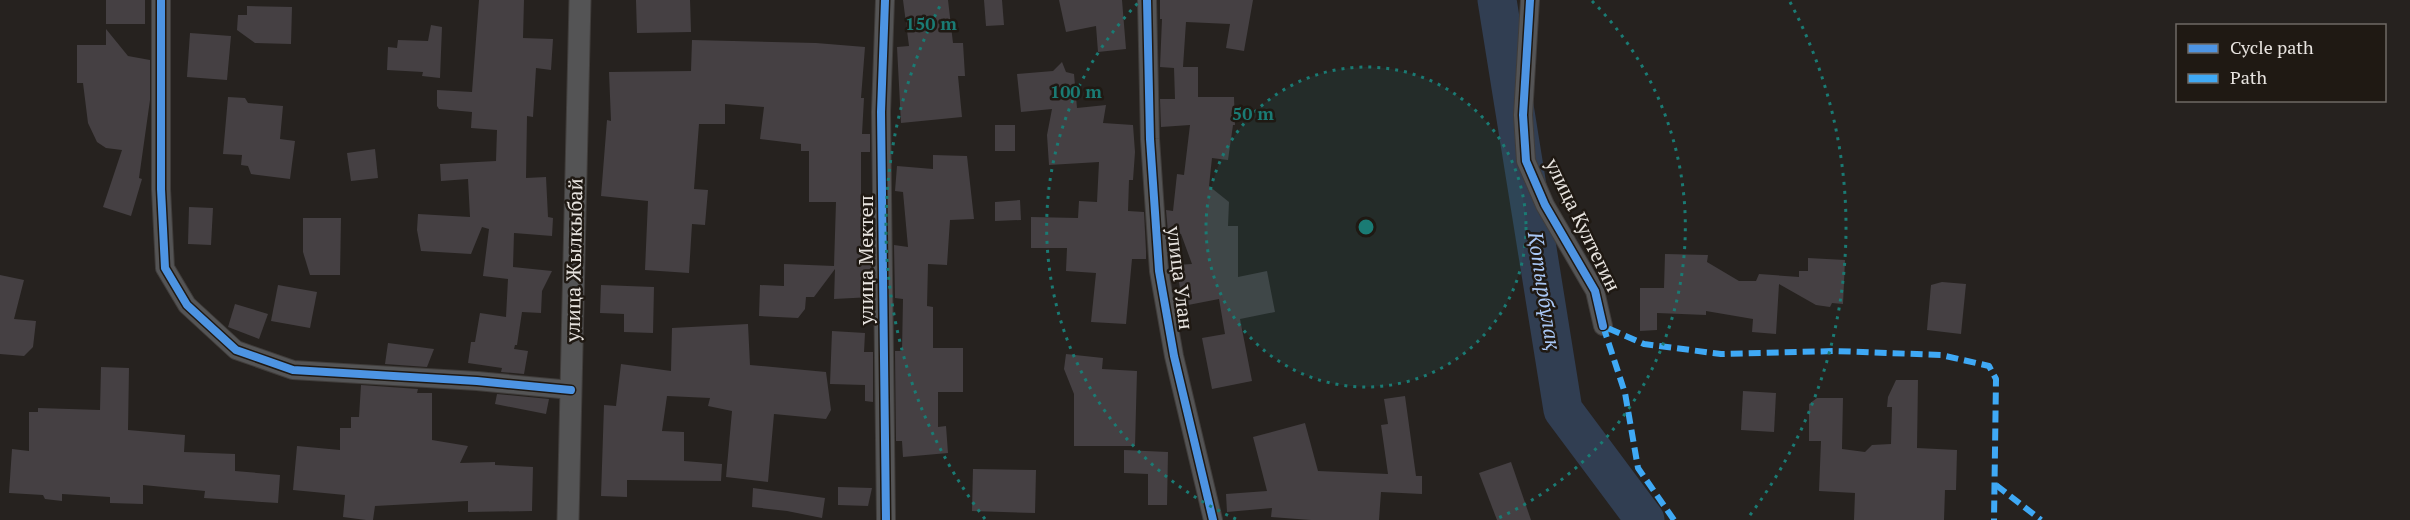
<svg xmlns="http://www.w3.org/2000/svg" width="2410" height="520" font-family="'PT Serif',serif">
<rect width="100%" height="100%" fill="#26221f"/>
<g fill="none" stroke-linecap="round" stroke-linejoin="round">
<polyline stroke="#313e52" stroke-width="39" points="1497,0 1563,410 1645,520"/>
</g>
<g fill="#454043">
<rect x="106" y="0" width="39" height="24"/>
<polygon points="479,0 524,0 523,38 553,39 551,70 536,68 533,117 527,116 526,178 546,177 548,217 553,218 552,236 514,233 513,267 552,271 542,291 541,313 522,312 517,345 515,345 514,349 528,351 524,374 501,372 502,368 468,363 471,342 475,342 480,313 506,317 508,279 483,276 489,229 482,227 471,254 421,251 417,230 418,214 470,217 468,179 441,181 440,164 496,161 497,130 471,128 472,112 439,109 437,106 437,90 472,92"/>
<polygon points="636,0 690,0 691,32 637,33"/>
<polygon points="903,0 948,0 953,43 963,43 965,76 958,76 962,117 901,123 897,47 909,46"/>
<polygon points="984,0 1002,0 1004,25 986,26"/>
<polygon points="1059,0 1122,0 1126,49 1098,52 1096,26 1066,32"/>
<polygon points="1160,0 1253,0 1244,51 1226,48 1230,24 1186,22 1183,67 1198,67 1198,97 1234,97 1235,125 1233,125 1228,160 1212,158 1209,186 1229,202 1228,226 1238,226 1238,277 1267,271 1275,312 1240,319 1252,381 1212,389 1202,338 1225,334 1219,299 1183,306 1176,265 1192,264 1181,234 1168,232 1166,210 1173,211 1177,174 1184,175 1190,125 1161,127 1160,99 1175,99 1174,68 1160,67 1162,19 1160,19"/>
<polygon points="247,6 292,7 291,44 255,43 237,30 238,15 247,15"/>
<polygon points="431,25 442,27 440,78 422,76 423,72 387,70 388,47 397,48 398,40 428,41"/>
<polygon points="106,29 128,56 150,60 150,100 139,178 142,179 131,216 103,207 122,150 106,148 97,142 88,123 83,83 77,83 77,45 106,45"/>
<polygon points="190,33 231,36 227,80 187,77"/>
<polygon points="692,40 816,43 865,47 861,98 864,98 862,134 870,134 870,152 861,152 861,233 863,233 863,242 871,243 872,297 834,299 835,269 814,297 806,297 805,309 798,318 759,316 760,285 784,286 784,264 834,266 836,202 809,202 809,151 801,151 801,144 760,139 764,107 725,104 725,124 699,124 694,189 708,190 705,225 692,224 689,273 645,270 648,201 601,196 607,120 611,121 609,72 691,71"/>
<polygon points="1062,62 1066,72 1074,74 1077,108 1106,105 1103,123 1133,125 1135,152 1133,180 1129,180 1128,211 1144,212 1146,251 1146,259 1132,259 1126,324 1091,322 1096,273 1066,271 1067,248 1031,248 1031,217 1078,218 1079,201 1097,202 1099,162 1049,165 1047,135 1052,109 1021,112 1017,74 1053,71"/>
<polygon points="228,97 245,98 248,103 283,106 280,139 295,141 290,179 251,174 248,166 241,165 242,155 223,154"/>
<rect x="995" y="125" width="20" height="26"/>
<polygon points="375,149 378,178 351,181 347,153"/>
<polygon points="933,155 967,156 974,219 950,220 947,265 928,264 927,306 933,307 933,348 963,348 963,392 938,392 938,427 946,426 948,453 903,457 902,441 896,441 895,351 902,351 903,299 895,298 894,245 908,247 903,192 895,191 897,166 933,169"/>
<polygon points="1020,200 1021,220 995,221 995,202"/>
<polygon points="189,207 213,208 211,245 188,244"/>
<polygon points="303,218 341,218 340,275 310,275 303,252"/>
<polygon points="1665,254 1708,255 1707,262 1739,281 1756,281 1759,274 1799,277 1799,271 1808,271 1808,258 1845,260 1843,304 1832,303 1830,307 1816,305 1779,284 1776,334 1752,332 1753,319 1706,311 1706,315 1657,313 1657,330 1640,331 1640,288 1664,288"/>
<polygon points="0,275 24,280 14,319 36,321 33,347 24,356 0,354"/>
<polygon points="1942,282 1966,284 1961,334 1927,330 1931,285"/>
<polygon points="278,285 317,292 310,328 271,321"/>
<polygon points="601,285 654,287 653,333 624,332 624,314 600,313"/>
<polygon points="235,304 268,314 259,339 228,327"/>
<polygon points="748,324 750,365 826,372 831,410 826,419 774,414 768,482 726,477 732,411 708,406 710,398 667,396 662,431 684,432 684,461 722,464 721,481 627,480 627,497 601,496 604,405 616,406 621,364 671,371 672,328"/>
<polygon points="832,331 865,333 864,352 873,352 873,402 865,401 865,385 830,384"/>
<polygon points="388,343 434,349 427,367 385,364"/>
<polygon points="1066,354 1103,358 1102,369 1137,371 1135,446 1074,446 1074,394 1064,369"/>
<polygon points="101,367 129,368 128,430 185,435 184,452 235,454 235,471 280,475 278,503 204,498 205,491 143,485 143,504 110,503 110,497 62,494 62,501 45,499 43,495 9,493 12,449 29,451 29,412 38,412 38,408 100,410"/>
<polygon points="1896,380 1918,380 1917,448 1957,450 1956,490 1945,490 1944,520 1854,520 1855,493 1819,491 1821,441 1809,441 1809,404 1817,398 1843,398 1842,449 1865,452 1872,445 1891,444 1892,407 1887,407 1888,397"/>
<polygon points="361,385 418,389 417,393 432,393 432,440 468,446 460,463 495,462 495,465 533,467 532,511 468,512 468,501 375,506 373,520 366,520 343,517 345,495 293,490 297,446 340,450 340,428 351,428 351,417 359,417"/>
<polygon points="1743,391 1776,393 1774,432 1741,430"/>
<polygon points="497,394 549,399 546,414 495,404"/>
<polygon points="1405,396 1416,476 1422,476 1422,494 1381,492 1379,520 1311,520 1271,517 1272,508 1227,512 1226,494 1267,491 1253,437 1305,423 1318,471 1388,474 1381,425 1388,424 1384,399"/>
<polygon points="1124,450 1168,452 1167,505 1148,505 1148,474 1124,473"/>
<polygon points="1511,462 1531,520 1497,520 1479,473"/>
<polygon points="973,469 1036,470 1035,513 972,511"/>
<polygon points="838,487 872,488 868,506 838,505"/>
<polygon points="753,488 825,498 822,518 787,511 752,507"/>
</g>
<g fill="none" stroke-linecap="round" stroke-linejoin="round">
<g stroke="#403d3b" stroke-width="20">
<g id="minor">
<polyline points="161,0 161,189 165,268 187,305 236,350 293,370 477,381 571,390"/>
<polyline points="885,0 881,112 886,520"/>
<polyline points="1147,0 1150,139 1159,271 1174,356 1213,520"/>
<polyline points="1530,0 1523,115 1526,161 1545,205 1595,291 1603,326"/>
</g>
</g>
<g stroke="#403d3b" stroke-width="23">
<polyline id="tertiary" points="568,520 580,0"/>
</g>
<use href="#minor" stroke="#545455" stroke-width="18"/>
<use href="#tertiary" stroke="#545455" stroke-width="21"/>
<g stroke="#3fa9f5" stroke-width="6" stroke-dasharray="12 6" stroke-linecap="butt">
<polyline points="1996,485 2041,520"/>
<polyline points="1674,520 1638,468 1625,393 1603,326 1644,344 1721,354 1835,351 1941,355 1989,366 1996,379 1994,520"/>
</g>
<g stroke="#1f1913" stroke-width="11">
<g id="cycleway">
<polyline points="161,0 161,189 165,268 187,305 236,350 293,370 477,381 571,390"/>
<polyline points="885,0 881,112 886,520"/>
<polyline points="1147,0 1150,139 1159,271 1174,356 1213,520"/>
<polyline points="1530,0 1523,115 1526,161 1545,205 1595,291 1603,326"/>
</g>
</g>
<use href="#cycleway" stroke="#4d94e3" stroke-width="8"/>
</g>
<circle cx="1366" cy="227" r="160" fill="#1a7b74" fill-opacity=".12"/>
<g fill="none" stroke="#1a7b74" stroke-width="3" stroke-dasharray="3 6">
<circle cx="1366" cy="227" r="160"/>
<path d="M1236 519A320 320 0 0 1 1140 1M1592 1A320 320 0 0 1 1496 519"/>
<path d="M985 519A480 480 0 0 1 942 2M1790 2A480 480 0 0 1 1747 519"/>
</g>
<g text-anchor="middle" stroke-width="5" stroke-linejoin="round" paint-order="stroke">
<g font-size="20" fill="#e7e3df" stroke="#1f1913">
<text transform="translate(1583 225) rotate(64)" y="7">улица Култегин</text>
<text transform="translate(574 260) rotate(-89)" y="7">улица Жылкыбай</text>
<text transform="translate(866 260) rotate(-90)" y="7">улица Мектеп</text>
<text transform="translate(1180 278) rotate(83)" y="7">улица Улан</text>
</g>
<g font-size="21" font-style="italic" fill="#a9c7f5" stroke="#1f1913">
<text transform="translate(1544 291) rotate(81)" y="7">Қотырбұлақ</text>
</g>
</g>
<circle cx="1366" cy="227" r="9" fill="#1a7b74" stroke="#1f1913" stroke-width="3"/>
<g font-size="18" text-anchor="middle" font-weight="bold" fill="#1a7b74" stroke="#1f1913" stroke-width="5" stroke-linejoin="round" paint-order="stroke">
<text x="931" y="30">150 m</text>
<text x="1076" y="98">100 m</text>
<text x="1253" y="120">50 m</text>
</g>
<rect x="2176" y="24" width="210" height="78" fill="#1f1913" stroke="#6f6a65" stroke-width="1.5"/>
<rect x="2188" y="44" width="30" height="9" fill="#4d94e3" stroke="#6f6a65" stroke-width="1.5"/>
<text x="2230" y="54" font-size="18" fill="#e7e3df">Cycle path</text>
<rect x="2188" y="74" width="30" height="9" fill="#3fa9f5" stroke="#6f6a65" stroke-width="1.5"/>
<text x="2230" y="84" font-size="18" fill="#e7e3df">Path</text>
</svg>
